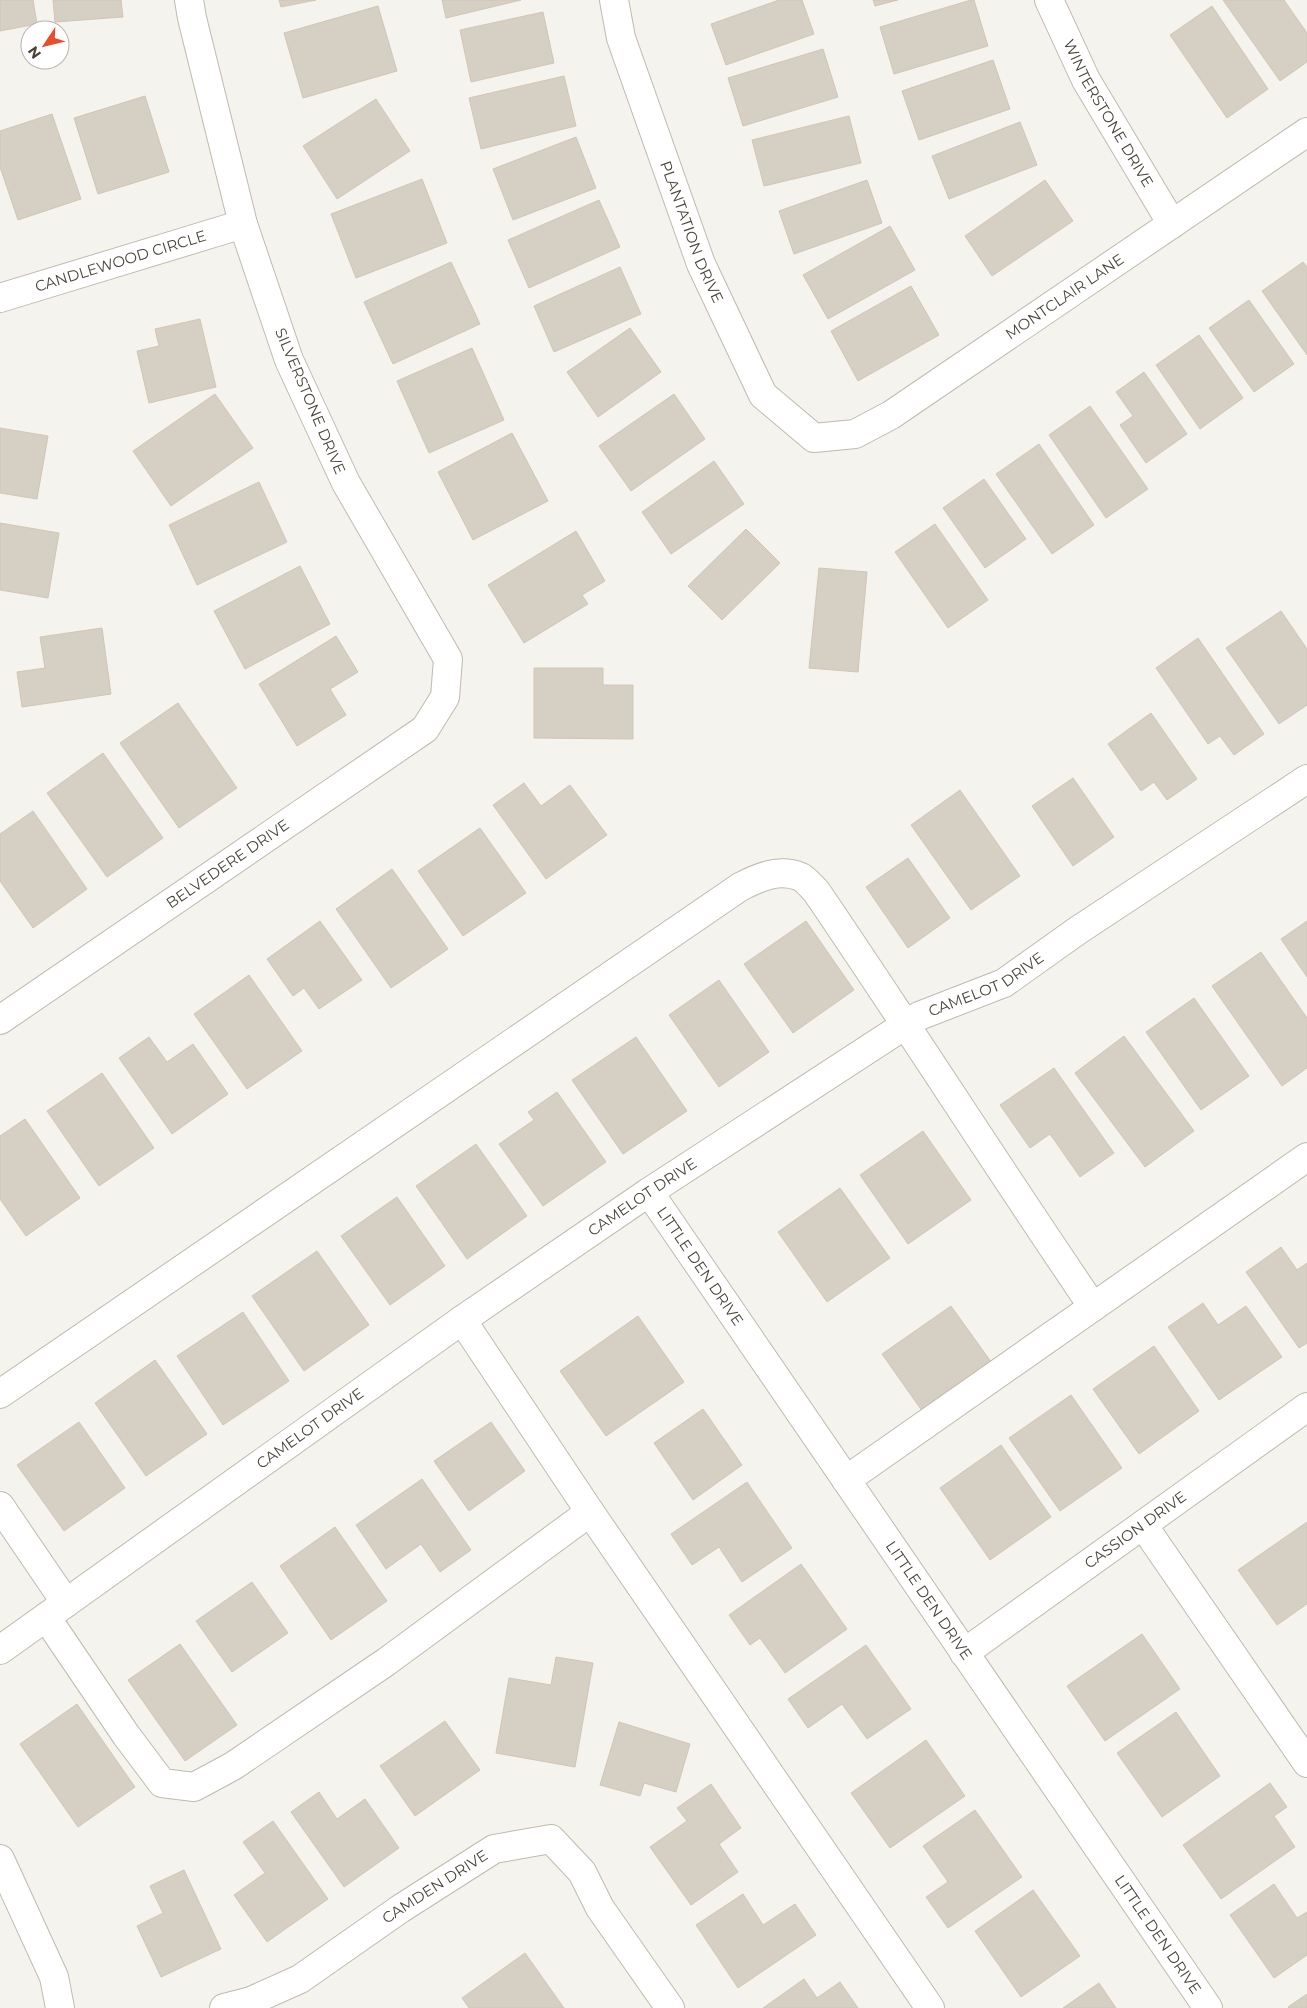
<svg xmlns="http://www.w3.org/2000/svg" width="1307" height="2008" font-family="Montserrat,sans-serif">
<rect width="100%" height="100%" fill="#f5f3ed"/>
<g fill="#d6cfc3" stroke="#d0c6b6">
<polygon points="0,0 33,0 37,24 0,31"/>
<polygon points="53,0 121,0 123,17 55,22"/>
<polygon points="279,0 316,0 281,7"/>
<polygon points="442,0 521,0 446,18"/>
<polygon points="779,0 802,0 814,34 726,65 711,24"/>
<polygon points="873,0 898,0 875,6"/>
<polygon points="971,0 974,0 988,46 894,74 880,27"/>
<polygon points="1223,0 1284,0 1307,33 1307,62 1280,81"/>
<polygon points="378,6 397,71 303,98 284,33"/>
<polygon points="1212,6 1268,89 1227,118 1170,35"/>
<polygon points="543,12 554,63 471,82 460,30"/>
<polygon points="823,49 838,97 743,126 728,78"/>
<polygon points="993,60 1010,109 919,140 902,91"/>
<polygon points="564,76 576,126 481,149 469,98"/>
<polygon points="145,96 169,172 98,194 74,118"/>
<polygon points="376,99 410,151 337,199 303,146"/>
<polygon points="52,114 81,199 18,220 0,167 0,131"/>
<polygon points="849,116 861,163 764,186 752,140"/>
<polygon points="1020,122 1037,165 949,199 932,156"/>
<polygon points="576,137 596,188 513,220 493,169"/>
<polygon points="422,179 447,243 356,278 331,214"/>
<polygon points="867,180 882,223 794,254 779,211"/>
<polygon points="1045,180 1073,221 992,276 965,236"/>
<polygon points="599,200 620,247 529,288 508,240"/>
<polygon points="890,226 915,270 828,319 803,275"/>
<polygon points="451,262 480,324 393,364 364,302"/>
<polygon points="1303,262 1307,267 1307,355 1262,291"/>
<polygon points="620,267 641,314 554,352 534,306"/>
<polygon points="911,286 939,335 858,381 831,331"/>
<polygon points="1249,300 1294,364 1254,392 1209,328"/>
<polygon points="200,319 216,387 149,403 137,351 159,346 155,329"/>
<polygon points="630,328 661,372 598,417 567,372"/>
<polygon points="1199,335 1243,398 1200,429 1156,365"/>
<polygon points="472,348 504,420 429,453 397,381"/>
<polygon points="1144,372 1187,434 1146,463 1120,425 1133,416 1116,392"/>
<polygon points="215,394 253,448 171,506 133,451"/>
<polygon points="674,394 705,439 631,491 599,446"/>
<polygon points="1090,406 1148,489 1106,518 1049,435"/>
<polygon points="0,428 48,436 37,499 0,493"/>
<polygon points="512,433 548,501 473,540 438,472"/>
<polygon points="1039,444 1094,525 1052,554 996,474"/>
<polygon points="714,461 744,504 671,554 642,512"/>
<polygon points="984,479 1026,539 985,568 943,508"/>
<polygon points="259,482 287,542 197,585 169,525"/>
<polygon points="0,523 59,533 48,598 0,590"/>
<polygon points="935,524 988,600 948,628 895,552"/>
<polygon points="746,529 780,563 722,620 688,586"/>
<polygon points="576,531 605,581 582,595 588,604 524,643 488,585"/>
<polygon points="300,566 330,624 245,669 214,611"/>
<polygon points="819,568 867,572 858,672 809,668"/>
<polygon points="1281,611 1307,649 1307,705 1279,724 1226,648"/>
<polygon points="102,628 111,694 22,707 17,672 45,668 40,637"/>
<polygon points="336,636 358,672 330,689 346,715 297,746 259,684"/>
<polygon points="1198,638 1264,734 1234,755 1220,736 1208,744 1156,668"/>
<polygon points="534,668 603,668 603,685 633,685 633,739 534,738"/>
<polygon points="178,703 237,788 179,828 120,743"/>
<polygon points="1151,713 1197,779 1167,800 1154,782 1141,791 1108,744"/>
<polygon points="103,753 163,838 107,877 47,793"/>
<polygon points="1073,778 1114,837 1073,866 1032,806"/>
<polygon points="524,783 541,806 570,785 607,835 546,879 493,805"/>
<polygon points="960,790 1020,876 971,910 911,825"/>
<polygon points="33,811 87,889 33,928 0,881 0,834"/>
<polygon points="480,828 526,893 463,936 418,871"/>
<polygon points="908,858 950,918 908,948 866,887"/>
<polygon points="392,869 448,949 391,988 336,909"/>
<polygon points="320,921 362,980 319,1009 304,988 293,996 267,959"/>
<polygon points="806,921 854,990 793,1033 744,964"/>
<polygon points="1307,921 1307,977 1281,939"/>
<polygon points="1261,952 1307,1018 1307,1068 1282,1086 1212,986"/>
<polygon points="249,975 302,1051 247,1089 194,1014"/>
<polygon points="719,980 769,1052 719,1087 669,1015"/>
<polygon points="1194,998 1249,1076 1201,1110 1146,1032"/>
<polygon points="1124,1036 1194,1131 1145,1167 1075,1073"/>
<polygon points="149,1037 167,1062 193,1044 228,1094 172,1134 119,1058"/>
<polygon points="636,1037 687,1111 623,1154 572,1080"/>
<polygon points="1054,1068 1114,1153 1080,1177 1050,1134 1030,1148 1000,1105"/>
<polygon points="102,1073 154,1148 99,1186 47,1111"/>
<polygon points="557,1092 606,1162 543,1206 499,1144 534,1120 528,1112"/>
<polygon points="25,1119 80,1198 26,1236 0,1199 0,1136"/>
<polygon points="923,1131 971,1200 908,1244 860,1175"/>
<polygon points="476,1144 527,1216 467,1259 416,1186"/>
<polygon points="840,1188 890,1258 827,1302 778,1232"/>
<polygon points="397,1197 445,1266 390,1305 341,1236"/>
<polygon points="1281,1247 1297,1270 1307,1263 1307,1343 1299,1348 1246,1272"/>
<polygon points="317,1251 369,1325 304,1371 252,1296"/>
<polygon points="1203,1303 1218,1325 1246,1306 1282,1357 1219,1400 1168,1327"/>
<polygon points="951,1306 994,1366 925,1415 882,1354"/>
<polygon points="243,1312 289,1381 223,1425 177,1356"/>
<polygon points="638,1316 684,1382 606,1436 560,1371"/>
<polygon points="1154,1346 1199,1411 1139,1454 1093,1389"/>
<polygon points="155,1360 207,1434 146,1476 95,1403"/>
<polygon points="1071,1395 1122,1468 1060,1511 1009,1438"/>
<polygon points="703,1409 742,1465 693,1500 654,1443"/>
<polygon points="79,1422 125,1488 64,1531 17,1465"/>
<polygon points="491,1422 525,1471 469,1511 434,1461"/>
<polygon points="1001,1445 1051,1517 990,1560 940,1488"/>
<polygon points="422,1479 471,1550 440,1572 421,1544 386,1569 356,1525"/>
<polygon points="747,1482 792,1548 742,1582 719,1547 692,1565 671,1534"/>
<polygon points="1307,1522 1307,1604 1277,1625 1238,1570"/>
<polygon points="335,1527 387,1601 331,1640 280,1566"/>
<polygon points="801,1564 847,1629 785,1673 760,1638 750,1645 729,1615"/>
<polygon points="252,1582 288,1633 232,1672 196,1621"/>
<polygon points="1142,1634 1180,1689 1105,1741 1067,1686"/>
<polygon points="180,1644 237,1725 185,1761 128,1680"/>
<polygon points="866,1645 911,1709 867,1739 842,1704 808,1728 788,1699"/>
<polygon points="556,1657 593,1663 575,1767 496,1753 509,1678 551,1685"/>
<polygon points="77,1704 135,1787 78,1827 20,1744"/>
<polygon points="1176,1712 1220,1776 1162,1817 1117,1753"/>
<polygon points="445,1721 480,1770 415,1816 380,1766"/>
<polygon points="619,1722 690,1744 676,1792 644,1783 640,1796 600,1785"/>
<polygon points="926,1740 965,1796 890,1848 851,1793"/>
<polygon points="1270,1783 1287,1807 1274,1816 1295,1847 1221,1899 1183,1845"/>
<polygon points="711,1784 741,1828 719,1844 738,1872 691,1905 650,1847 687,1821 677,1808"/>
<polygon points="319,1792 337,1819 365,1799 399,1848 344,1887 291,1812"/>
<polygon points="975,1810 1022,1877 948,1928 926,1897 948,1882 923,1846"/>
<polygon points="273,1821 328,1899 267,1942 234,1895 265,1873 243,1842"/>
<polygon points="184,1870 221,1949 161,1977 137,1926 163,1913 150,1886"/>
<polygon points="1274,1884 1297,1918 1307,1912 1307,1955 1274,1978 1230,1915"/>
<polygon points="1033,1890 1080,1956 1021,1997 975,1931"/>
<polygon points="743,1894 763,1925 795,1904 816,1935 738,1988 696,1925"/>
<polygon points="525,1953 564,2008 469,2008 462,1998"/>
<polygon points="804,1979 817,1998 840,1982 858,2008 763,2008"/>
<polygon points="1099,1983 1116,2008 1063,2008"/>
<polygon points="1307,1994 1307,2008 1289,2008 1288,2007"/>
</g>
<g fill="none" stroke-linecap="round" stroke-linejoin="round">
<g stroke="#c0baaf" stroke-width="30">
<g id="minor">
<path id="s1" d="M614,0l7,38 80,226 62,131 51,43 41,-4 36,-19 416,-283"/>
<path id="s2" d="M1049,0l37,80 86,144"/>
<path id="s3" d="M0,298l243,-74"/>
<path id="s4" d="M0,1020l425,-291 20,-32 3,-38 -102,-176 -57,-123 -46,-136 -51,-206 -3,-18"/>
<path id="s5" d="M649,1192l559,816"/>
<polyline points="462,1320 590,1512 930,2008"/>
<path d="M0,1394l740,-507c19,-10 40,-19 61,-10 5,3 11,10 15,14 94,138 183,278 277,416"/>
<polyline points="846,1480 1307,1157"/>
<polyline points="0,1506 66,1603"/>
<polyline points="1143,1525 1307,1763"/>
<polyline points="46,1617 126,1735 162,1783 194,1787 233,1766 386,1662 590,1512"/>
<path id="s6" d="M0,1650l462,-330 187,-128 270,-176 85,-33 73,-52 230,-152"/>
<path id="s7" d="M964,1653l343,-246"/>
<polyline points="0,1859 54,1977 60,2008"/>
<path id="s8" d="M224,2008l27,-7 49,-22 100,-70 94,-60 57,-10 31,33 18,36 70,100"/>
</g>
</g>
<use href="#minor" stroke="#fff" stroke-width="28"/>
</g>
<g text-anchor="middle" stroke-width="4.5" stroke-linejoin="round" paint-order="stroke">
<g font-size="15" fill="#49443a" stroke="#fff">
<text dy="5" stroke="none"><textPath href="#s2" startOffset="128">WINTERSTONE DRIVE</textPath></text>
<text dy="5" stroke="none"><textPath href="#s1" startOffset="245">PLANTATION DRIVE</textPath></text>
<text dy="5" stroke="none"><textPath href="#s3" startOffset="126">CANDLEWOOD CIRCLE</textPath></text>
<text dy="5" stroke="none"><textPath href="#s1" startOffset="782">MONTCLAIR LANE</textPath></text>
<text transform="translate(310 401) rotate(67)" y="5">SILVERSTONE DRIVE</text>
<text dy="5" stroke="none"><textPath href="#s4" startOffset="276">BELVEDERE DRIVE</textPath></text>
<text dy="5" stroke="none"><textPath href="#s6" startOffset="1191">CAMELOT DRIVE</textPath></text>
<text dy="5" stroke="none"><textPath href="#s6" startOffset="786">CAMELOT DRIVE</textPath></text>
<text dy="5" stroke="none"><textPath href="#s5" startOffset="90">LITTLE DEN DRIVE</textPath></text>
<text dy="5" stroke="none"><textPath href="#s6" startOffset="381">CAMELOT DRIVE</textPath></text>
<text dy="5" stroke="none"><textPath href="#s7" startOffset="211">CASSION DRIVE</textPath></text>
<text dy="5" stroke="none"><textPath href="#s5" startOffset="495">LITTLE DEN DRIVE</textPath></text>
<text dy="5" stroke="none"><textPath href="#s8" startOffset="245">CAMDEN DRIVE</textPath></text>
<text dy="5" stroke="none"><textPath href="#s5" startOffset="900">LITTLE DEN DRIVE</textPath></text>
</g>
</g>
<g transform="translate(45 45) rotate(235)"><circle r="24" fill="#ffffff" stroke="#b6b4b0"/>
<path d="M0-4L9 19L0 12L-9 19Z" fill="#ea4c2e"/>
<text y="-8" font-size="14" font-weight="bold" text-anchor="middle" fill="#49443a">N</text>
</g>
</svg>
